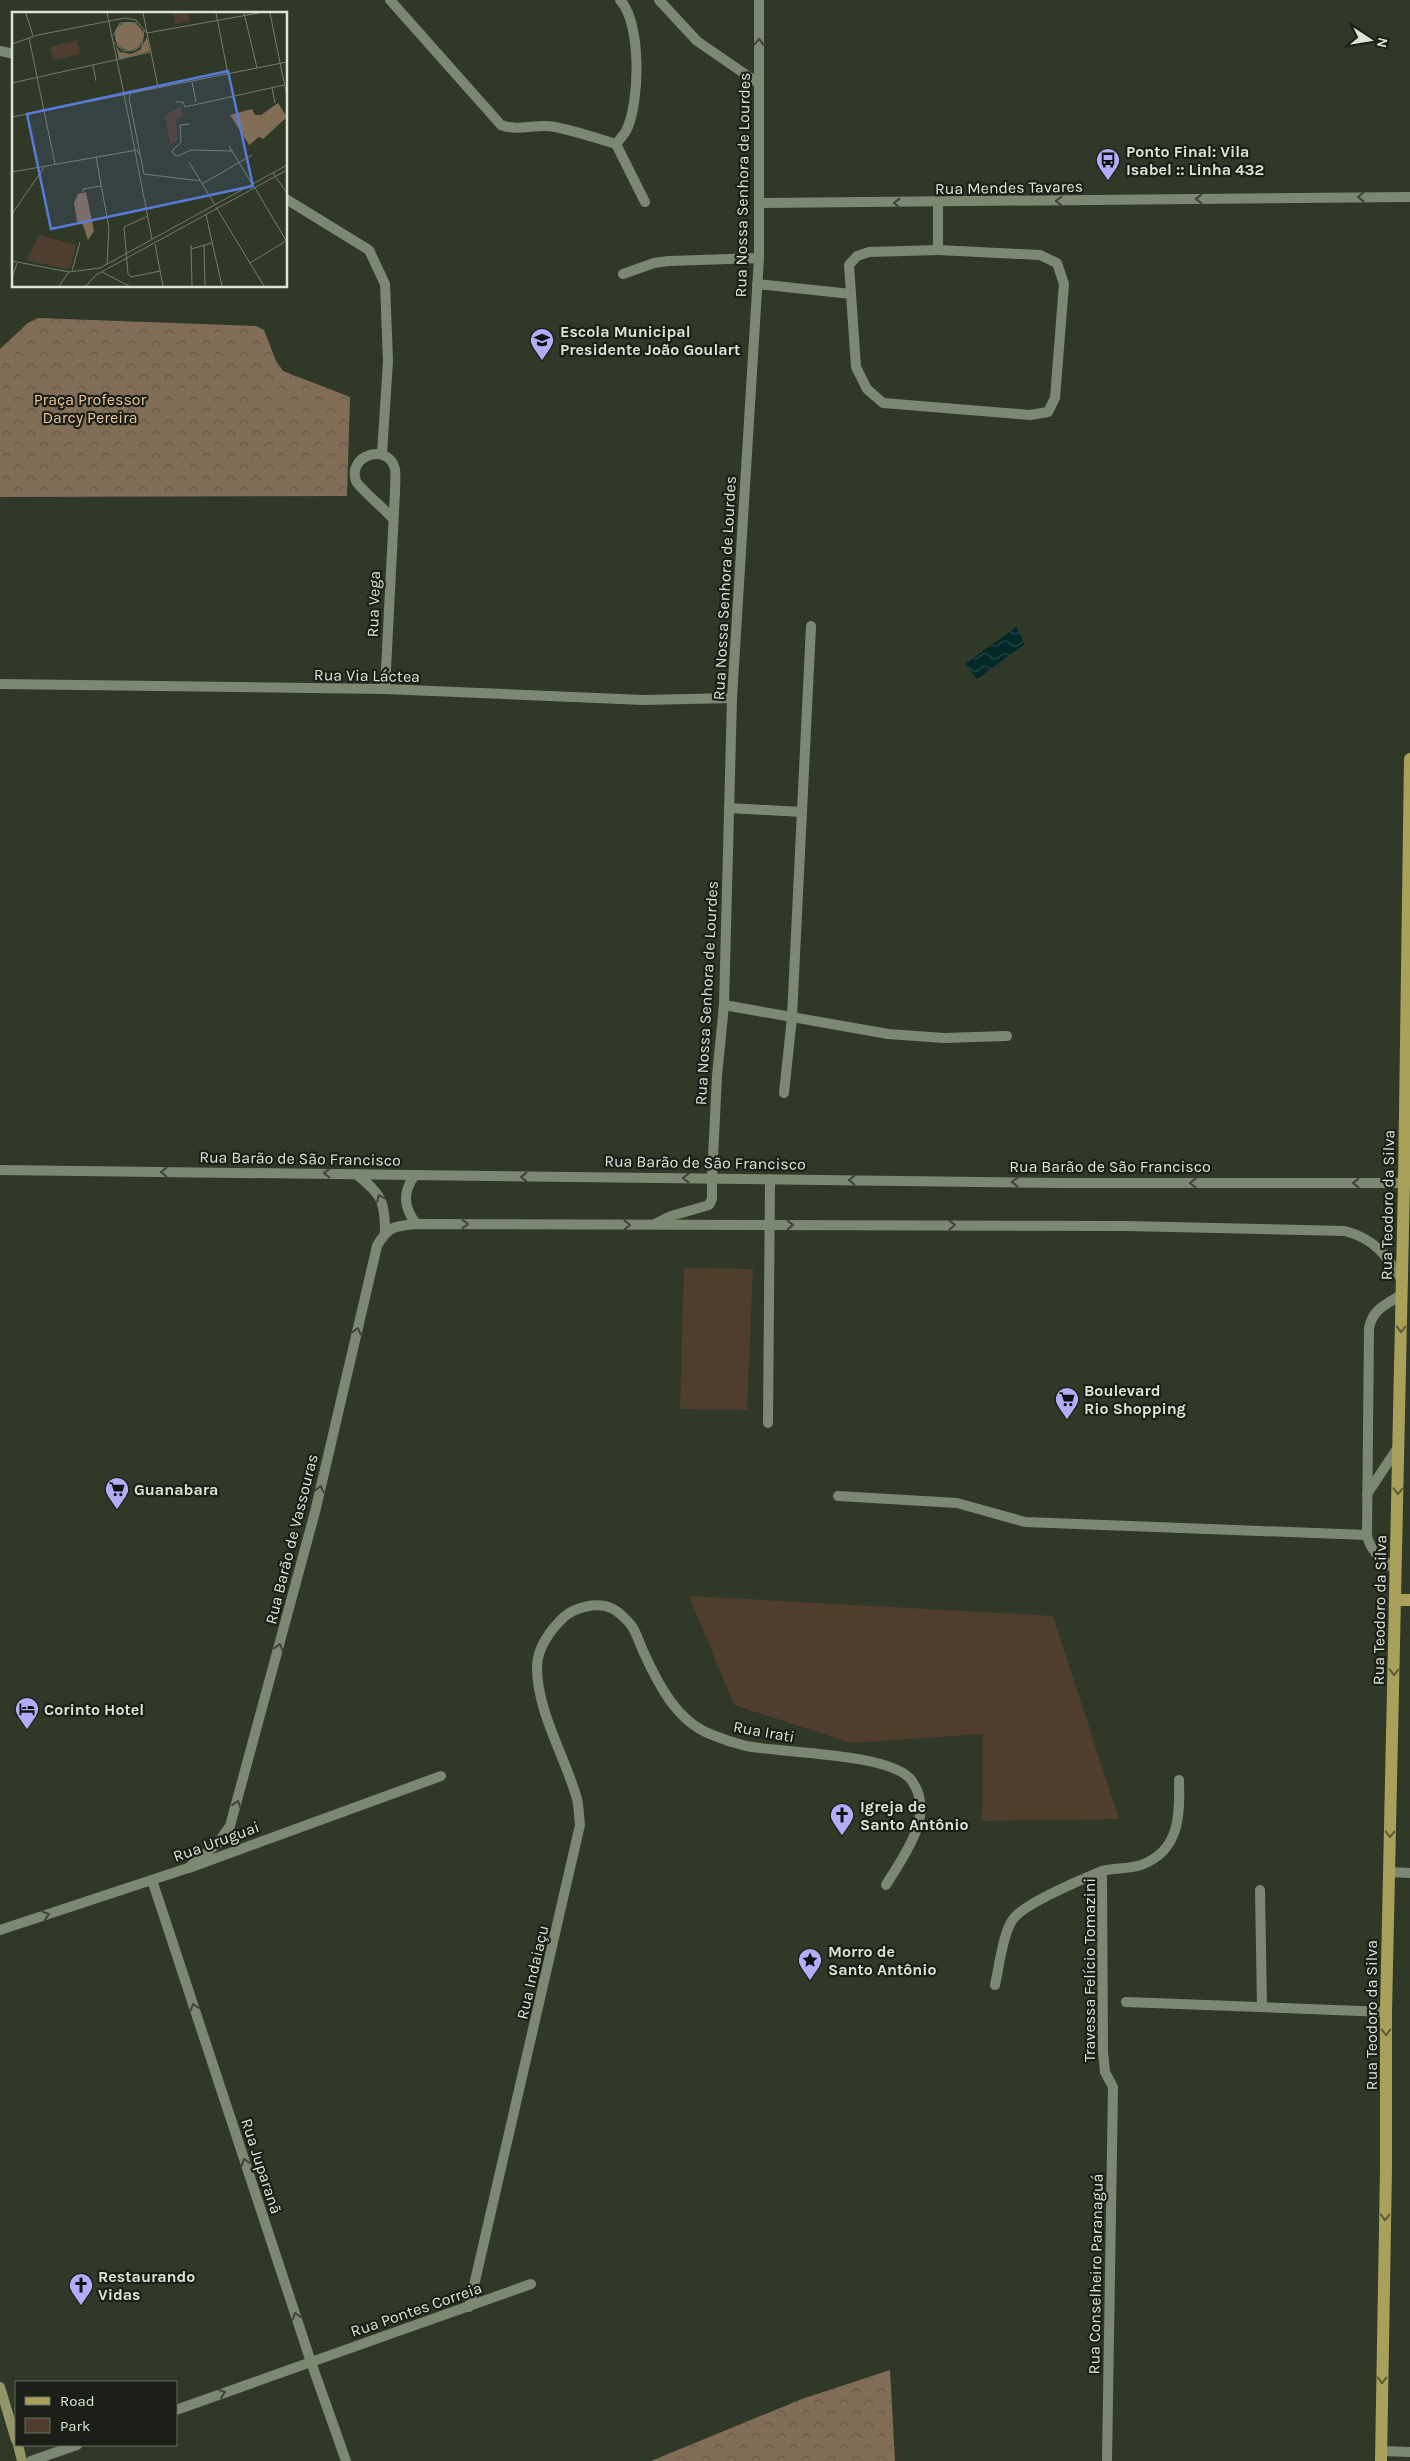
<svg xmlns="http://www.w3.org/2000/svg" width="1410" height="2461" font-family="Karla,sans-serif">
<defs>
<pattern id="forest-crowns" width="20" height="18" patternUnits="userSpaceOnUse" patternTransform="scale(1.25)"><rect width="20" height="18" fill="#826d57"/><path d="M2 6a3 3 0 1 1 6 0M12 15a3 3 0 1 1 6 0" fill="none" stroke="#655b4d"/></pattern>
<pattern id="water-waves" width="16" height="10" patternUnits="userSpaceOnUse" patternTransform="scale(1.25)"><rect width="16" height="10" fill="#022928"/><path d="M0 5q4-4 8 0t8 0" fill="none" stroke="#264846"/></pattern>
</defs>
<rect width="100%" height="100%" fill="#303927"/>
<g fill="#4f3e2e">
<polygon points="684,1268 753,1269 747,1410 680,1409"/>
<polygon points="689,1596 1053,1616 1119,1819 982,1821 983,1734 851,1743 734,1705"/>
</g>
<g fill="url(#forest-crowns)">
<polygon points="38,318 256,326 264,330 276,361 283,371 350,397 347,496 0,497 0,349 28,323"/>
<polygon points="890,2370 895,2461 651,2461 802,2399"/>
</g>
<polygon fill="url(#water-waves)" points="1016,627 1025,644 977,679 965,664"/>
<g fill="none" stroke-linecap="round" stroke-linejoin="round">
<g stroke="#7d8873" stroke-width="10">
<path d="M390,0l111,125c18,7 36,-2 54,2 21,4 41,11 61,17l29,58"/>
<polyline points="0,51 14,54"/>
<path d="M616,144c3,-4 7,-8 10,-13 14,-27 16,-108 -6,-131"/>
<polyline points="286,199 369,250 385,284 388,361 382,454"/>
<polyline points="757,284 851,294 856,367 867,389 883,403 1030,415 1048,412 1055,398 1064,284 1057,263 1040,255 938,250 938,203"/>
<polyline points="851,294 849,265 857,256 869,252 938,250"/>
<polyline points="729,808 802,812"/>
<polyline points="724,1005 888,1034 944,1038 1007,1036"/>
<polyline points="784,1093 792,1017 811,626"/>
<polyline points="768,1423 770,1179"/>
<polyline points="1367,1494 1399,1446"/>
<polyline points="838,1496 957,1503 1025,1522 1367,1535"/>
<path d="M1396,1570c-14,-11 -26,-18 -29,-35l2,-207c4,-19 16,-23 32,-33"/>
<polyline points="1389,1872 1410,1873"/>
</g>
<g stroke="#7d8873" stroke-width="10">
<polyline points="659,0 697,41 758,83"/>
<polyline points="759,203 1410,197"/>
<polyline points="623,274 654,263 669,261 759,258"/>
<polyline points="0,684 385,689 644,700 732,698"/>
<path d="M385,689l10,-197c0,-7 1,-17 0,-23 -7,-27 -48,-14 -39,12 3,7 30,29 37,38"/>
<polyline points="712,1178 717,1076 724,1005 732,698 759,258 759,0"/>
<polyline points="189,1868 441,1776"/>
<polyline points="152,1880 311,2362 346,2461"/>
<polyline points="1260,1890 1262,2007"/>
<path d="M995,1985c4,-17 8,-54 19,-67 13,-16 67,-38 88,-47"/>
<polyline points="1126,2002 1386,2012"/>
<path d="M469,2307l111,-482c-1,-8 -1,-18 -3,-26 -12,-43 -40,-87 -40,-132 0,-19 14,-38 27,-50 11,-10 33,-15 47,-9 6,2 16,12 20,17 6,8 9,20 13,28 14,31 33,68 66,81 12,5 24,9 36,12 36,7 147,7 166,35 24,34 -8,74 -26,104"/>
<polyline points="176,2410 531,2284"/>
<polyline points="1381,2451 1410,2452"/>
<polyline points="31,2461 77,2445"/>
<path d="M1107,2461l6,-374 -8,-15 -2,-21 -1,-180c13,-3 26,-2 39,-6 39,-14 39,-50 38,-85"/>
</g>
<g stroke="#7d8873" stroke-width="10">
<polyline points="0,1170 1063,1183 1404,1183"/>
<path d="M356,1174c25,20 29,26 29,58"/>
<path d="M414,1176c-12,18 -10,31 2,48"/>
<polyline points="655,1224 671,1216 709,1205 712,1199 712,1178"/>
<path d="M0,1930l188,-62 30,-25 12,-17 85,-314 62,-266c11,-20 18,-20 39,-22l710,2 219,5c30,8 41,24 57,49"/>
</g>
<g stroke="#939566" stroke-width="10">
<polyline points="0,2387 16,2440"/>
<polyline points="18,2445 22,2461"/>
</g>
<g stroke="#a9a15a" stroke-width="12">
<polyline points="1396,1600 1410,1600"/>
<polyline points="1381,2461 1386,2169 1386,2012 1404,1183 1410,759"/>
</g>
</g>
<defs><path id="oneway-chevron" d="M-2-3.5L2.5 0L-2 3.5" fill="none" stroke-width="1.6" stroke-linecap="round" stroke-linejoin="round" transform="scale(1.25)"/></defs>
<g stroke="#3d4437">
<use href="#oneway-chevron" transform="translate(759 42) rotate(-89)"/>
<use href="#oneway-chevron" transform="translate(1361 197) rotate(179)"/>
<use href="#oneway-chevron" transform="translate(1199 199) rotate(179)"/>
<use href="#oneway-chevron" transform="translate(1059 201) rotate(179)"/>
<use href="#oneway-chevron" transform="translate(897 203) rotate(180)"/>
<use href="#oneway-chevron" transform="translate(164 1172) rotate(-179)"/>
<use href="#oneway-chevron" transform="translate(327 1173) rotate(-179)"/>
<use href="#oneway-chevron" transform="translate(524 1177) rotate(-180)"/>
<use href="#oneway-chevron" transform="translate(686 1178) rotate(-180)"/>
<use href="#oneway-chevron" transform="translate(852 1180) rotate(-179)"/>
<use href="#oneway-chevron" transform="translate(1015 1182) rotate(-179)"/>
<use href="#oneway-chevron" transform="translate(1193 1183) rotate(180)"/>
<use href="#oneway-chevron" transform="translate(1356 1183) rotate(-180)"/>
<use href="#oneway-chevron" transform="translate(380 1198) rotate(-116)"/>
<use href="#oneway-chevron" transform="translate(465 1224)"/>
<use href="#oneway-chevron" transform="translate(627 1225)"/>
<use href="#oneway-chevron" transform="translate(790 1225)"/>
<use href="#oneway-chevron" transform="translate(952 1225)"/>
<use href="#oneway-chevron" transform="translate(357 1331) rotate(-77)"/>
<use href="#oneway-chevron" transform="translate(320 1489) rotate(-77)"/>
<use href="#oneway-chevron" transform="translate(279 1647) rotate(-75)"/>
<use href="#oneway-chevron" transform="translate(237 1804) rotate(-73)"/>
<use href="#oneway-chevron" transform="translate(46 1915) rotate(-18)"/>
<use href="#oneway-chevron" transform="translate(194 2007) rotate(-108)"/>
<use href="#oneway-chevron" transform="translate(245 2162) rotate(-108)"/>
<use href="#oneway-chevron" transform="translate(296 2316) rotate(-108)"/>
<use href="#oneway-chevron" transform="translate(222 2393) rotate(-19)"/>
</g>
<g stroke="#5b5a35">
<use href="#oneway-chevron" transform="translate(1401 1329) rotate(91)"/>
<use href="#oneway-chevron" transform="translate(1398 1491) rotate(92)"/>
<use href="#oneway-chevron" transform="translate(1394 1672) rotate(91)"/>
<use href="#oneway-chevron" transform="translate(1390 1834) rotate(91)"/>
<use href="#oneway-chevron" transform="translate(1386 2032) rotate(90)"/>
<use href="#oneway-chevron" transform="translate(1385 2217) rotate(91)"/>
<use href="#oneway-chevron" transform="translate(1382 2380) rotate(91)"/>
</g>
<defs>
<g id="bus-pin" transform="scale(1.25)"><path d="M0 17L-7.5 6A9.5 9.5 0 1 1 7.5 6Z" fill="#b3adf9" stroke="#1b1f17"/><path d="M-5-6H5V4H4V6H2V4H-2V6H-4V4H-5ZM-3.5-4V0h7V-4ZM-3.5 1.2v1.5H-2V1.2ZM2 1.2v1.5H3.5V1.2Z" fill="#111"/></g>
<g id="school-pin" transform="scale(1.25)"><path d="M0 17L-7.5 6A9.5 9.5 0 1 1 7.5 6Z" fill="#b3adf9" stroke="#1b1f17"/><path d="M0-5L7-2L0 1L-7-2ZM-4 1L0 2.5L4 1V4Q0 6-4 4Z" fill="#111"/></g>
<g id="supermarket-pin" transform="scale(1.25)"><path d="M0 17L-7.5 6A9.5 9.5 0 1 1 7.5 6Z" fill="#b3adf9" stroke="#1b1f17"/><path d="M-6-5.5h2.5l.6 2H6L4.5 2H-2.5L-4.4-4H-6ZM-1.5 3.2a1.3 1.3 0 1 0 .1 0ZM3 3.2a1.3 1.3 0 1 0 .1 0Z" fill="#111"/></g>
<g id="hotel-pin" transform="scale(1.25)"><path d="M0 17L-7.5 6A9.5 9.5 0 1 1 7.5 6Z" fill="#b3adf9" stroke="#1b1f17"/><path d="M-6-4.5h1.5V1H6V5H4.5V3h-9V5H-6ZM-4 0a1.8 1.8 0 1 1 3.6 0ZM.5 0V-2.5h3Q6-2.5 6 0Z" fill="#111"/></g>
<g id="church-pin" transform="scale(1.25)"><path d="M0 17L-7.5 6A9.5 9.5 0 1 1 7.5 6Z" fill="#b3adf9" stroke="#1b1f17"/><path d="M-1.2-6h2.4v3.5h3.3v2.4h-3.3V6h-2.4V-.1h-3.3v-2.4h3.3Z" fill="#111"/></g>
<g id="sight-pin" transform="scale(1.25)"><path d="M0 17L-7.5 6A9.5 9.5 0 1 1 7.5 6Z" fill="#b3adf9" stroke="#1b1f17"/><path d="M0-6L1.8-2.2L6-1.7L2.9 1.2L3.7 5.4L0 3.3L-3.7 5.4L-2.9 1.2L-6-1.7L-1.8-2.2Z" fill="#111"/></g>
</defs>
<g fill-rule="evenodd">
<use href="#bus-pin" x="1108" y="160"/>
<use href="#school-pin" x="542" y="340"/>
<use href="#supermarket-pin" x="1067" y="1399"/>
<use href="#supermarket-pin" x="117" y="1489"/>
<use href="#hotel-pin" x="27" y="1709"/>
<use href="#church-pin" x="842" y="1815"/>
<use href="#sight-pin" x="810" y="1960"/>
<use href="#church-pin" x="81" y="2285"/>
</g>
<g text-anchor="middle" stroke-width="4.5" stroke-linejoin="round" paint-order="stroke">
<g font-size="16" font-weight="bold" fill="#dde4d8" stroke="#1b1f17" text-anchor="start">
<text x="1126" y="157">Ponto Final: Vila<tspan x="1126" dy="18">Isabel :: Linha 432</tspan></text>
<text x="560" y="337">Escola Municipal<tspan x="560" dy="18">Presidente João Goulart</tspan></text>
<text x="1084" y="1396">Boulevard<tspan x="1084" dy="18">Rio Shopping</tspan></text>
<text x="134" y="1495">Guanabara</text>
<text x="44" y="1715">Corinto Hotel</text>
<text x="860" y="1812">Igreja de<tspan x="860" dy="18">Santo Antônio</tspan></text>
<text x="828" y="1957">Morro de<tspan x="828" dy="18">Santo Antônio</tspan></text>
<text x="98" y="2282">Restaurando<tspan x="98" dy="18">Vidas</tspan></text>
</g>
<g font-size="16" fill="#dde4d8" stroke="#1b1f17">
<text transform="translate(742 185) rotate(-89)" y="6">Rua Nossa Senhora de Lourdes</text>
<text transform="translate(1009 187) rotate(-1)" y="6">Rua Mendes Tavares</text>
<text transform="translate(724 588) rotate(-87)" y="6">Rua Nossa Senhora de Lourdes</text>
<text transform="translate(373 604) rotate(-88)" y="6">Rua Vega</text>
<text transform="translate(367 675) rotate(1)" y="6">Rua Via Láctea</text>
<text transform="translate(706 993) rotate(-87)" y="6">Rua Nossa Senhora de Lourdes</text>
<text transform="translate(300 1158) rotate(1)" y="6">Rua Barão de São Francisco</text>
<text transform="translate(705 1162) rotate(1)" y="6">Rua Barão de São Francisco</text>
<text x="1110" y="1172">Rua Barão de São Francisco</text>
<text transform="translate(1387 1205) rotate(-89)" y="6">Rua Teodoro da Silva</text>
<text transform="translate(291 1539) rotate(-76)" y="6">Rua Barão de Vassouras</text>
<text transform="translate(1379 1610) rotate(-89)" y="6">Rua Teodoro da Silva</text>
<text transform="translate(764 1731) rotate(10)" y="6">Rua Irati</text>
<text transform="translate(216 1841) rotate(-20)" y="6">Rua Uruguai</text>
<text transform="translate(1089 1970) rotate(-90)" y="6">Travessa Felício Tomazini</text>
<text transform="translate(532 1972) rotate(-77)" y="6">Rua Indaiaçu</text>
<text transform="translate(1371 2015) rotate(-90)" y="6">Rua Teodoro da Silva</text>
<text transform="translate(262 2166) rotate(72)" y="6">Rua Juparanã</text>
<text transform="translate(1095 2274) rotate(-89)" y="6">Rua Conselheiro Paranaguá</text>
<text transform="translate(416 2309) rotate(-19)" y="6">Rua Pontes Correia</text>
</g>
<g font-size="16" fill="#ebc399" stroke="#1b1f17">
<text x="90" y="405">Praça Professor<tspan x="90" dy="18">Darcy Pereira</tspan></text>
</g>
</g>
<g transform="translate(12 12)">
<rect width="275" height="275" fill="#303927"/>
<path d="M161,1h15l2,8 -15,3zM169,94l2,11 -7,2 2,21 -8,5 -5,-30zM27,223l37,10 -5,21 -5,3 -39,-9z" fill="#4f3e2e"/>
<path d="M103 24a14 14 0 1 1 28 0a14 14 0 1 1-28 0ZM135,25l3,14 -31,8 -3,-13 4,6 11,2 9,-4zM266,91l9,14 -24,22 -4,-2 -10,8 -19,-30 22,-6 3,6h6zM74,180l8,39 -6,9 -5,-15 -6,-4 -3,-18 4,-9z" fill="#826d57"/>
<path d="M65,28l3,14 -27,6 -3,-13z" fill="#4f3e2e"/>
<path fill="none" stroke="#757d6e" stroke-width="1" d="M14,1l7,23M95,1l17,81M131,1l15,74M204,1l12,61M232,1l13,55M258,1l17,84M135,21l112,-20M101,24l7,-13h17M17,26l26,126M101,30l11,9 11,-1 7,-5 2,-15M0,32l26,-9 87,-17 11,2 11,13M81,53l3,16M180,70l4,20M0,71l139,-31M260,76l3,15M119,81l-2,5 15,76M112,82l28,145M164,90h7l2,5 99,-22M0,105l275,-55M178,112l-10,1 1,17 -9,9 2,4 4,1 13,-6 41,1M217,134l23,38M84,145l13,71 -2,36M177,150l26,43M0,160l125,-22 3,5M261,161l14,20M132,162l57,7M190,172l50,-29M243,176l32,54M71,180v-3l18,-3M204,195l48,79M0,202l33,-48M194,203l16,71M136,204l-24,11 4,47 3,3 29,-6M143,232l8,42M179,233l1,41M192,233l1,41M179,237l21,-6M0,249l57,11 31,-4 187,-103M238,251l36,-22M60,259l8,-29M90,260l27,14M0,266l5,-15M47,274l10,-14M74,274l10,-11 191,-105"/>
<path fill="#577bd8" fill-opacity="0.15" stroke="#577bd8" stroke-width="2.5" d="M216,59l25,115 -202,43 -24,-115z"/>
<rect width="275" height="275" fill="none" stroke="#dde4d8" stroke-width="2.5"/>
</g>
<rect x="15" y="2381" width="162" height="65" fill="#1b1f17" stroke="#696e64"/>
<rect x="25" y="2397" width="25" height="8" fill="#a9a15a" stroke="#696e64"/>
<text x="60" y="2406" font-size="15" fill="#dde4d8">Road</text>
<rect x="25" y="2418" width="25" height="15" fill="#4f3e2e" stroke="#696e64"/>
<text x="60" y="2431" font-size="15" fill="#dde4d8">Park</text>
<g transform="translate(1370 40) rotate(102)" stroke="#1b1f17" stroke-width="4" paint-order="stroke">
<path d="M0-4L9 19L0 12L-9 19Z" fill="#dde4d8"/>
<text y="-8" font-size="14" font-weight="bold" text-anchor="middle" fill="#dde4d8">N</text>
</g>
</svg>
